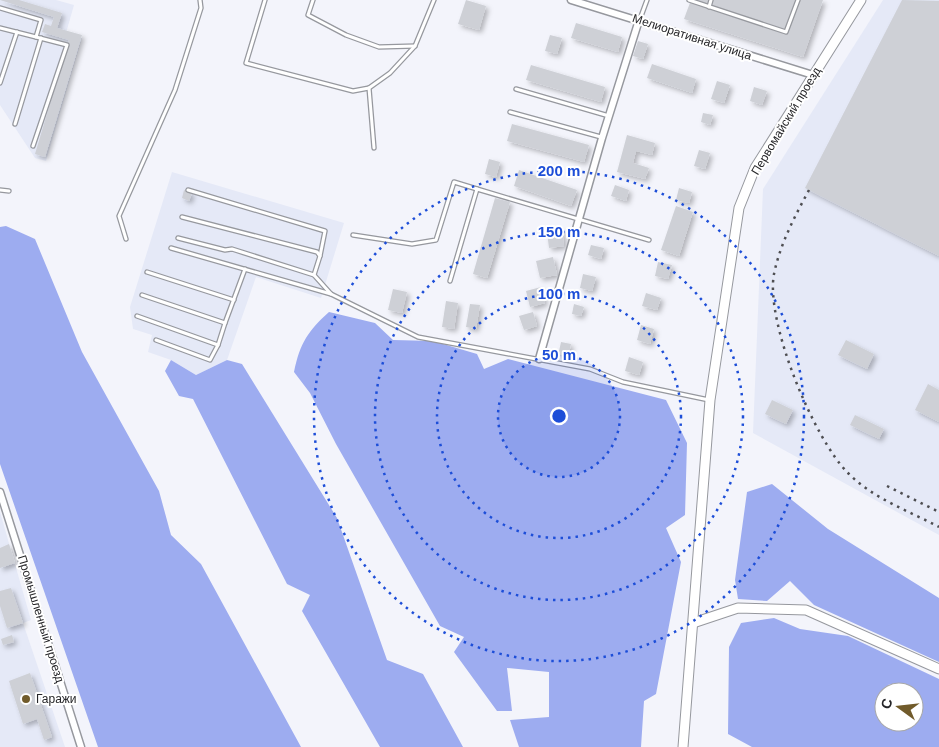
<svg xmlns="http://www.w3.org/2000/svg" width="939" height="747" font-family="Arial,sans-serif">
<defs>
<filter id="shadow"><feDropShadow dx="3" dy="3" stdDeviation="2.5" flood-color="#0004"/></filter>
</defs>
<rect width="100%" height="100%" fill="#f3f4fb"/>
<g fill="#e5e9f7">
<polygon points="0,0 56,0 74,5 66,33 82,38 46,161 35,158 0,105"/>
<polygon points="883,0 939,0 939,535 753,433 763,189"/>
<polygon points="172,172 344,223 321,298 256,277 227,360 196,375 171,360 148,352 152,335 133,329 130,307"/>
<polygon points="0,512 31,620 23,623 65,747 0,747"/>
</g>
<g fill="#9dacf0" fill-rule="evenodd">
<polygon points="6,226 35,239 82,352 159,491 171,535 201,564 301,747 98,747 0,464 0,227"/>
<path d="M329,312l46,11 18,17 40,1 44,13 7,15 24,-10 158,41 21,43 -2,72 -19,13 15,34 -25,132 -12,7 -3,46h-122l-9,-27 39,-3v-45l-42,-4 5,43h-15l-43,-59 10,-15 -24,-11 -104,-182 -26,-51 -16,-21c6,-29 14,-41 35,-60z"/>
<polygon points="171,360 196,375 227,360 242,364 337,518 387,660 423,674 463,747 380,747 302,611 310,595 287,584 193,399 179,396 165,371"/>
<polygon points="772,484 828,529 939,598 939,662 814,605 790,581 767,601 738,599 735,580 747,492"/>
<path d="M774,618l26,11 48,7 91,43v68h-187l-24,-13 1,-87 12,-24zM884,692h30v30h-30z"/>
</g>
<g fill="#ced0d6" filter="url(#shadow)">
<polygon points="0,0 19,0 62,13 57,28 82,35 45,157 35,154 69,40 42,32 45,24 51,26 54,17"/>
<polygon points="466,0 486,6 479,30 458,24"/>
<polygon points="691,0 823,0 803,57 684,19"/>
<polygon points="902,0 939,1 939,256 805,188"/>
<polygon points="576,23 622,37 618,52 571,38"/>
<polygon points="550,35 562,38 557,54 545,51"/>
<polygon points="638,41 648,44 643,59 633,56"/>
<polygon points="652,64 696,79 692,93 647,78"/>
<polygon points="531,65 605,87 601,102 526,80"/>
<polygon points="717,81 730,85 724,103 711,99"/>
<polygon points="754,87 767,91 762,105 750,101"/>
<polygon points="703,113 713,115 710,125 701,122"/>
<polygon points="512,124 589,145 584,162 507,141"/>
<polygon points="627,135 655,143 652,155 636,151 633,163 649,168 645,179 617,172"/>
<polygon points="699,150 710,153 705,169 694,166"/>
<polygon points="489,159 500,162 496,177 485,174"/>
<polygon points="519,170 577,190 571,206 514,186"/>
<polygon points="615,185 629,190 626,201 611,196"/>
<polygon points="679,188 692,192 689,203 676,200"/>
<polygon points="184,190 192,193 189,201 182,198"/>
<polygon points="495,198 510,202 487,278 473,274"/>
<polygon points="676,206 693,212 679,256 661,250"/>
<polygon points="562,229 564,246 549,248 547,232"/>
<polygon points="591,245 604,248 601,259 588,255"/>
<polygon points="553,257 557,275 540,278 536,261"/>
<polygon points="658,262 672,265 668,279 655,276"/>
<polygon points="583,274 596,277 592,291 580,288"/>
<polygon points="541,287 545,303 530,307 526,291"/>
<polygon points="393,289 407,292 402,313 388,310"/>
<polygon points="646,293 661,298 657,310 642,306"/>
<polygon points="446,301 458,303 454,329 442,327"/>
<polygon points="470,304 480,305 476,329 466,327"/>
<polygon points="574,304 584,307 581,316 572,314"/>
<polygon points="533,312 537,326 524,330 519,316"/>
<polygon points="641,325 654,329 650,344 637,340"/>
<polygon points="846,340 874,354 867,369 838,355"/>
<polygon points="561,342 571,344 568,358 558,356"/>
<polygon points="629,357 643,362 639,375 625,371"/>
<polygon points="928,384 939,390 939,422 915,410"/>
<polygon points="772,400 793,410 786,424 765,414"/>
<polygon points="855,415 884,429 879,439 850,425"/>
<polygon points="9,544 15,563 0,568 0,548"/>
<polygon points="11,588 23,623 7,628 0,606 0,591"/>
<polygon points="12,635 14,642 3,645 1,639"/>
<polygon points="30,673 52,737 44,740 37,719 23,724 9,681"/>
</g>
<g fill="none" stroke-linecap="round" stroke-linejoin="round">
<g stroke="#96989e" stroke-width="5.5">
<g id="lane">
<polyline points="265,0 246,63 353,91 369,88"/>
<polyline points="313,0 308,15 346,35 379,47 415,46"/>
<polyline points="689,0 786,32 798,0"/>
<polyline points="709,7 711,0"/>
<polyline points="0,8 41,20 36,37 67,45 33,146"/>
<polyline points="640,19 647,0"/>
<polyline points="0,28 36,37"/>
<polyline points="0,83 17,32"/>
<polyline points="516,89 609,116"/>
<polyline points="510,112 601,137"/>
<polyline points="15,124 41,38"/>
<polyline points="374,148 369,88 390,73 415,46 434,0"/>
<polyline points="0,190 9,191"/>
<polyline points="188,190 325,231 320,256"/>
<polyline points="182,217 317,252 320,256 314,275"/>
<polyline points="353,235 412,244 436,240 454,182 477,189"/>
<polyline points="178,238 225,250 232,249 314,275 331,294"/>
<polyline points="126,239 119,216 175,90 201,8 200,0"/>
<polyline points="171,248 331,294 418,337 590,369 623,382 709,400"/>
<polyline points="147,272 234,300"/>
<polyline points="450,281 477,189 649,240"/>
<polyline points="142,295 225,323 245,269"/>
<polyline points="137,316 218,345 225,323"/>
<polyline points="156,340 210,360 218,345"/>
</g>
</g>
<g stroke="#96989e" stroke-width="9">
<g id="street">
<polyline points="571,0 813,75"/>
<polyline points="539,359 602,138 639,20"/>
<polyline points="0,492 81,747"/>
</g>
</g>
<g stroke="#96989e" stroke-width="11">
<g id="secondary">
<polyline points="693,623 738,608 806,610 939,669"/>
<polyline points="683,747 710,400 739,208 755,168 861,0"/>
</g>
</g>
<use href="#lane" stroke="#fff" stroke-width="3"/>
<use href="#street" stroke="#fff" stroke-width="6"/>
<use href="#secondary" stroke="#fff" stroke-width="9"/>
<g stroke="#4e4e52" stroke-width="2.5" stroke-dasharray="2.5 5" stroke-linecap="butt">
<path d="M809,190c-14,26 -29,54 -35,84 -9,48 40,165 74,199 24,25 61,38 91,54"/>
<polyline points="887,486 939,512"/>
</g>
</g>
<circle cx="559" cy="416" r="61" fill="#1d4ed8" fill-opacity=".12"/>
<g fill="none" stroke="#1d4ed8" stroke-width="2.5" stroke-dasharray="2.5 5">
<circle cx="559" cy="416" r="61"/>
<circle cx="559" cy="416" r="122"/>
<circle cx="559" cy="416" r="184"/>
<circle cx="559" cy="416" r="245"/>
</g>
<circle fill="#715b2b" stroke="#fff" stroke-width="2" cx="26" cy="699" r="5"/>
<g text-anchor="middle" stroke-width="4" stroke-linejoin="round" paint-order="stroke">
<g font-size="12" fill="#252528" stroke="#fff">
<text transform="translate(692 37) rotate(18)" y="4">Мелиоративная улица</text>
<text transform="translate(786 121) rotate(-59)" y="4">Первомайский проезд</text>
<text transform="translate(41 619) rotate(73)" y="4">Промышленный проезд</text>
</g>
<g font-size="12" fill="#252528" stroke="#fff" text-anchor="start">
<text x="36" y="703">Гаражи</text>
</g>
</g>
<circle cx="559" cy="416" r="8" fill="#1d4ed8" stroke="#fff" stroke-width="2.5"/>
<g font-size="15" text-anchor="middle" font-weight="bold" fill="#1d4ed8" stroke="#fff" stroke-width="4" stroke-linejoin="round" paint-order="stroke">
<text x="559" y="176">200 m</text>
<text x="559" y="237">150 m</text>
<text x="559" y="299">100 m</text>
<text x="559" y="360">50 m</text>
</g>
<g transform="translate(899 707) rotate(285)"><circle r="24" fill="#ffffff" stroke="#a8a8a9"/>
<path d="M0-4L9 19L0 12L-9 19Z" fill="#715b2b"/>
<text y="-8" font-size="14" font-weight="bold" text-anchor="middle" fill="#252528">С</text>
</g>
</svg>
